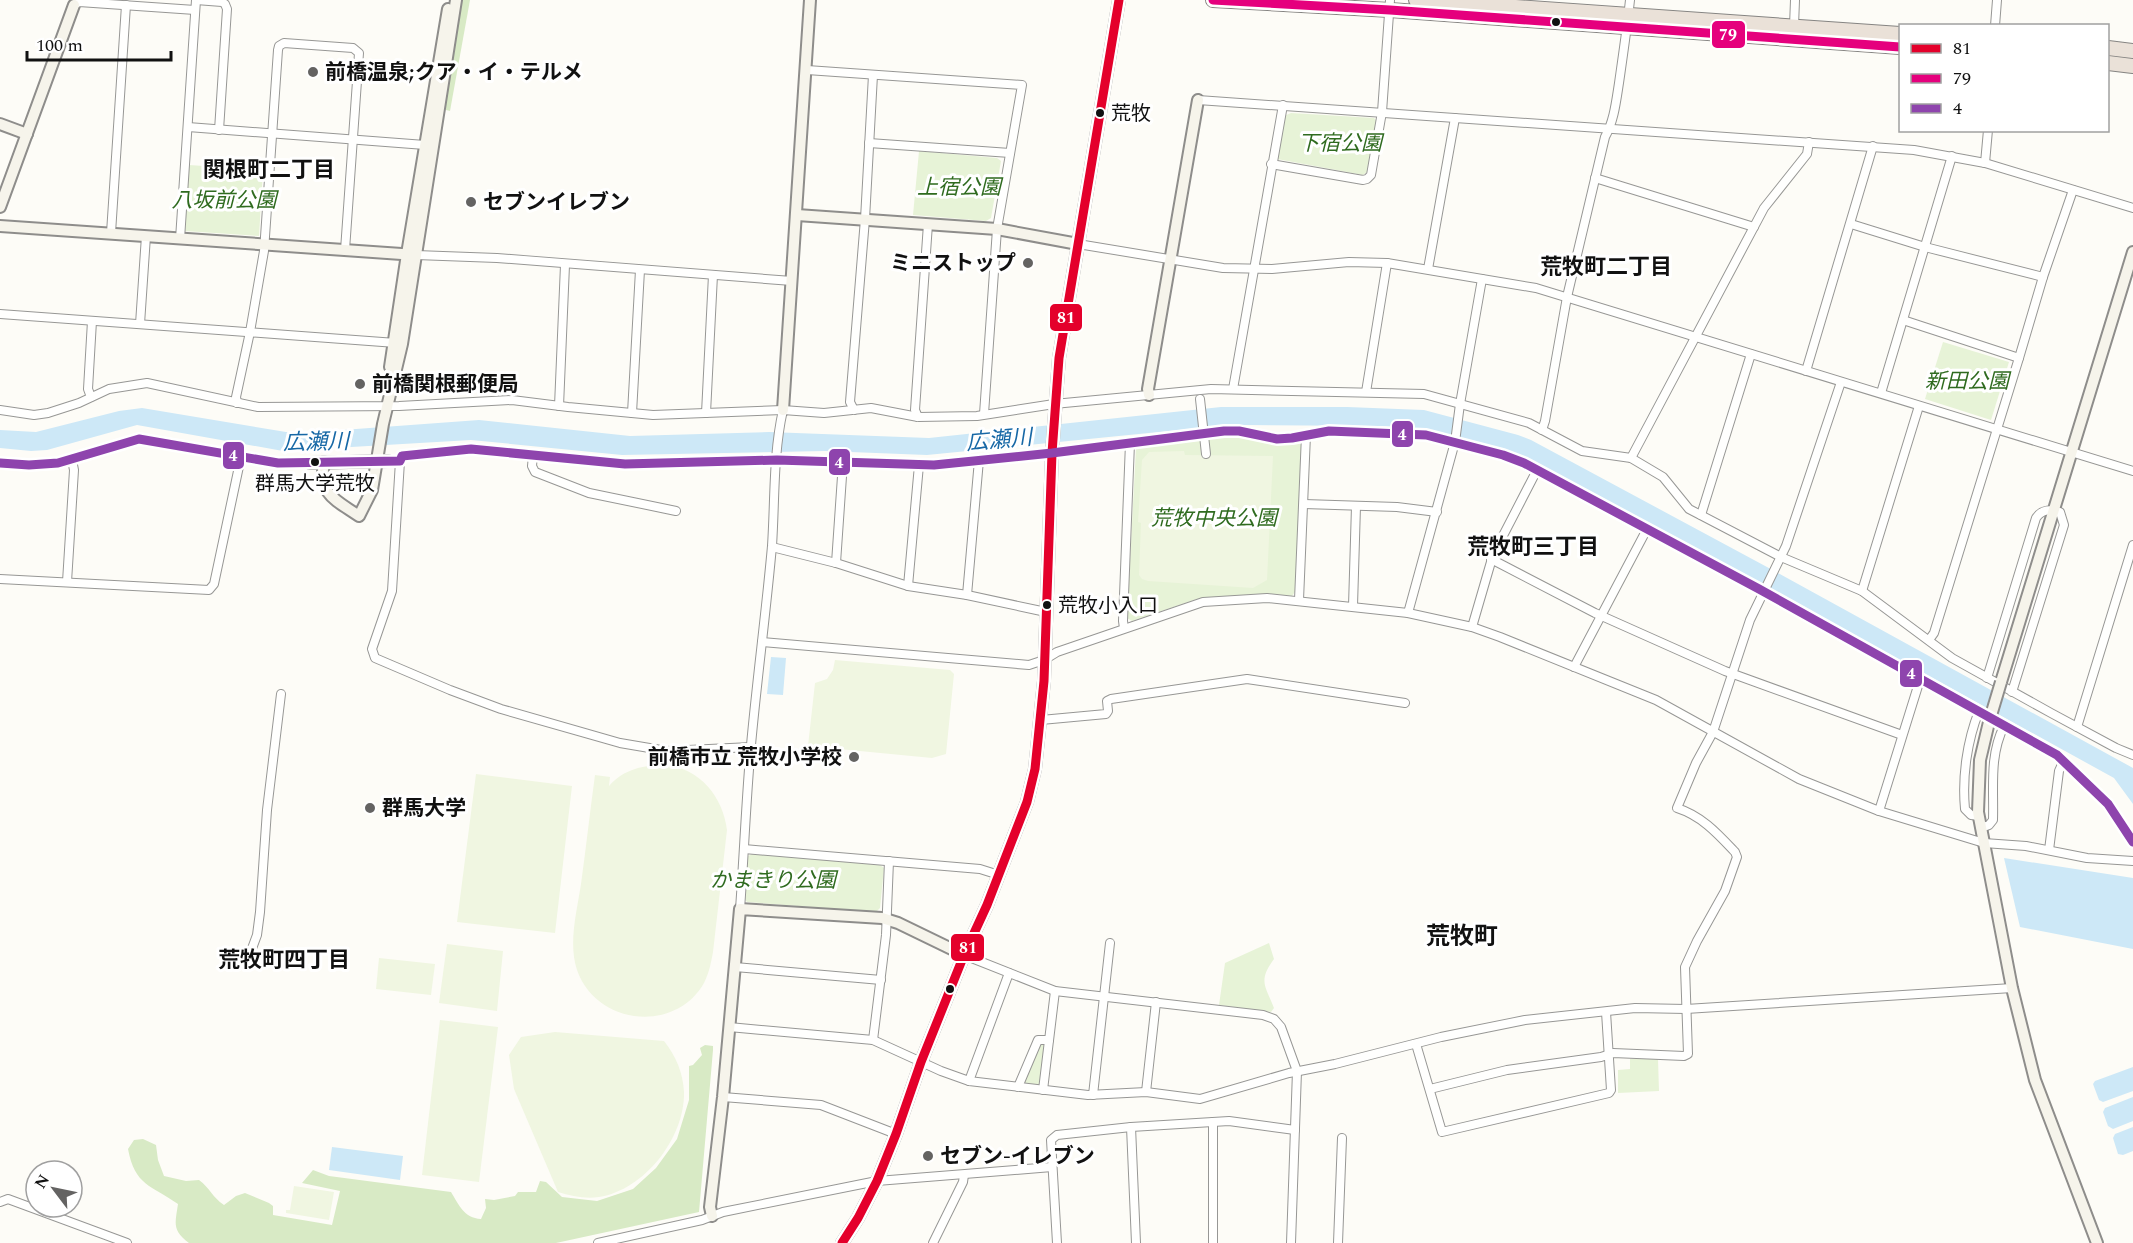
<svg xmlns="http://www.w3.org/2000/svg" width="2133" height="1243" font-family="Spectral,'Noto Sans JP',serif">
<rect width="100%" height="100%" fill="#fdfcf7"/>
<g fill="#e7f3d7">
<polygon points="1291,113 1374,118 1377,121 1367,172 1363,175 1277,159 1284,116"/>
<polygon points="919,151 997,158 1001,161 991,218 986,221 913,215"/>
<polygon points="189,165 263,170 259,236 185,231"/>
<polygon points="1943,342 2009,362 1991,420 1925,399"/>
<polygon points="1232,436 1275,444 1296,442 1302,445 1295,592 1292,596 1272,594 1197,599 1132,621 1127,618 1136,448 1139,446"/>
<polygon points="752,854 880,865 884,868 880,908 876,912 747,902 743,897 748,856"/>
<path d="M1269,943l5,16c-16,22 -9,26 0,49l-3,4 -52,-7 6,-42z"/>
<polygon points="1046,1044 1041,1087 1024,1084 1038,1045"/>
<polygon points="1630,1059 1658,1059 1659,1091 1618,1093 1618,1070 1630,1069"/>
</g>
<g fill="#d8eac5">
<polygon points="460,0 470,0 450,111 446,110 445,105"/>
<path d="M705,1045l8,1v4l-14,162 -143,31h-367c-17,-13 -14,-19 -11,-39 -27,-19 -43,-18 -50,-55l6,-9 9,-1 13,6 2,15 6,16 22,5 13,-1c11,8 13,17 25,25l12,-9 9,-3 24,10 4,3v9l59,10 8,-34 -38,-8 11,-13 16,6 122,16c8,13 13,26 30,27l5,-11 -1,-9 9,1 21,-4 3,-4h18l4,-11 6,1 16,15 35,4 36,-12 23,-21 21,-29 12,-39v-34l4,-1 9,-10 -2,-7z"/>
</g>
<g fill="#f0f6e1">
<polygon points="1184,451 1185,455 1273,456 1267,580 1253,588 1148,581 1142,579 1139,575 1141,523 1138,522 1142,460 1149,452"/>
<polygon points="835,660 950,670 954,674 946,754 932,758 808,746 815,683 827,679 833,670"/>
<path d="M665,765c35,3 58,32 62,65l-14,122c-2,11 -4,21 -9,31 -29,51 -108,42 -127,-13 -9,-27 0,-59 4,-86 5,-36 9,-73 14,-109l15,2 -1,9c15,-17 34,-21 56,-21z"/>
<polygon points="476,774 572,786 555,933 457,922"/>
<polygon points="447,944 503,951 497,1011 439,1003"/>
<polygon points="379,958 435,964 431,995 376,989"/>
<polygon points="440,1020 498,1027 479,1182 422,1175"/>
<path d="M555,1032l109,9c12,15 19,32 20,51 1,46 -40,98 -85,105 -14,2 -28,-1 -41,-5l-44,-103 -5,-34 12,-18z"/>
<polygon points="294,1186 334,1192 329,1220 286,1213 286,1210 290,1210"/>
</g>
<g fill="#cde8f7">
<polygon points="1221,407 1347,407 1424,410 1518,435 1531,440 1767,567 2133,768 2133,804 2114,778 1780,594 1531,462 1512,453 1431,430 1382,426 1245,425 1209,427 927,455 825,451 622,455 471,440 283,451 137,425 47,450 31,451 0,448 0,430 36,432 119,411 142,408 286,432 315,432 479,420 630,436 769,432 929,438"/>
<polygon points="771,657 786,658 783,695 767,694"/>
<polygon points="2004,858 2133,878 2133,949 2020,927"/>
<polygon points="2133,1067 2133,1091 2103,1102 2099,1100 2093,1084 2095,1081"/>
<polygon points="2133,1097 2133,1121 2113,1129 2108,1126 2103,1112 2105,1108"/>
<polygon points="2133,1127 2133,1151 2123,1155 2118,1154 2113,1138 2115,1134"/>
<polygon points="332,1147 403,1156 400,1180 329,1170"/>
</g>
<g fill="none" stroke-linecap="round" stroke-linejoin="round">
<g stroke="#979795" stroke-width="10">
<g id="street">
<polyline points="196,0 222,2 225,4 227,9 219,130"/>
<polyline points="74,5 79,2 195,10"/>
<polyline points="1794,26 1795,0"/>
<polyline points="1995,26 1997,0"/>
<polyline points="807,70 1022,85 997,229 984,414"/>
<polyline points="1198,100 1914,150 1985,163 2133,208"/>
<polyline points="188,127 425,145"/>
<polyline points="869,143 1010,153"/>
<polyline points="1985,163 1988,130"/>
<polyline points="1271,164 1363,180 1367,179 1371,175 1382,112 1390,0"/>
<polyline points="1595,178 1754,227"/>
<polyline points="1851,224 1925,247 2043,277"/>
<polyline points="111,233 126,5"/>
<polyline points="180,239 196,0"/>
<polyline points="1078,244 1223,268 1272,269 1349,262 1387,263 1536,288 2133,471"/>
<polyline points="416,255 497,258 792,281"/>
<polyline points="1428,269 1455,118"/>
<polyline points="0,314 396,343"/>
<polyline points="1903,320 2019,358"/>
<polyline points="140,324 146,236"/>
<polyline points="1806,371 1873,146"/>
<polyline points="1233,389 1283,105"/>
<polyline points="1366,392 1387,263"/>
<polyline points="1881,393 1952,156"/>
<polyline points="91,397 88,389 92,321"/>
<polyline points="1200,399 1206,454"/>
<polyline points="237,403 236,397 250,332 264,251 278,50 279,46 284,43 353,48 359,53 345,250"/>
<polyline points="559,406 565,265"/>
<polyline points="0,410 34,415 48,413 79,403 109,389 147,383 258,407 399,406 512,400 568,407 653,415 783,410 824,413 871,408 918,417 977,416 1054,404 1211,389 1424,394 1529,423 1582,451 1631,458 1663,477 1689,509 1781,557 1862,591 1952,658 2051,713 2116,748 2133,755"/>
<polyline points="854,410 850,402 865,219 873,75"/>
<polyline points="632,413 640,270"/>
<polyline points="706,413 713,275"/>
<polyline points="918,417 915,410 928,224"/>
<path d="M1542,430l3,-9 22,-124 38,-160c9,-16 11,-35 14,-54 4,-28 8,-55 11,-83"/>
<polyline points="533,455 532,466 535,472 589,493 676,511"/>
<polyline points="1631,458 1764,208 1807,154 1809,142"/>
<polyline points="388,461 400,461 402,456 471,449 625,464 777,460 934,465 1052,453 1224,431 1239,431 1277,439 1292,438 1329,431 1426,435 1503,455 1524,463 1759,589 2057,755 2108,804 2133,842"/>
<polyline points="400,461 392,591 372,649 375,658 450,690 501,709 620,743 667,751 751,747"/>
<polyline points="0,463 29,465 58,463 139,439 278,463 310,463"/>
<polyline points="1304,504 1397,507 1437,512"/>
<polyline points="1701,515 1751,354"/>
<polyline points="772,547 836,563 908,586 967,595 1046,612"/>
<polyline points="1491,559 1595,613 1725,671 1902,735"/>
<polyline points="836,563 843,462"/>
<polyline points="0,579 209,590 214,584 241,457"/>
<polyline points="67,582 74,470 72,460"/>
<polyline points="908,586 919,465"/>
<polyline points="1862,591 1919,406"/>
<polyline points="967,595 979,460"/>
<polyline points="1299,600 1306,435"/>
<polyline points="1353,606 1356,506"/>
<polyline points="1408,613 1455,442 1460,404 1482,279"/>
<polyline points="1472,627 1493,555 1537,470"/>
<polyline points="1124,628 1123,621 1130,443"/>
<polyline points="1929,640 1934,633 2019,358 2043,277 2073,190"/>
<polyline points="762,642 1029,665 1044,660 1057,652 1203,602 1267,598 1408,613 1472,627 1500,637 1656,700 1799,779 1879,811 1984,843 2026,846 2087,858 2133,861"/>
<polyline points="1574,667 1647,529"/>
<path d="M1987,678l49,-160c6,-9 14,-9 24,-6l4,13 -52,167"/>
<polyline points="1041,720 1106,714 1108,711 1107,701 1111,699 1247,679 1405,703"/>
<polyline points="2077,727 2133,545"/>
<polyline points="1879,811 1918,686 1921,680"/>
<path d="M1979,816l-8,-1 -6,-6c-3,-32 2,-68 14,-98"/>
<path d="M1981,828l8,-3 4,-5c1,-32 -4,-64 11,-94"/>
<polyline points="744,849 980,869 999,875"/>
<polyline points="2049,850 2059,771 2064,760"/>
<path d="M740,909c4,-54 6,-109 11,-164 6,-66 15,-132 21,-199 3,-45 1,-92 11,-136"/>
<polyline points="964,955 1055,991 1263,1015 1274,1019 1281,1027 1297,1071 1291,1243"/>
<polyline points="247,962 257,935 260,912 267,810 281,694"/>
<polyline points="735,967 881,980"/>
<polyline points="729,1027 873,1040 941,1071 969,1081 1088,1095 1146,1092 1200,1099 1289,1073 1335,1064 1441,1037 1525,1020 1635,1008 1686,1009 2012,988"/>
<polyline points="873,1040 886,935 889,861"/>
<polyline points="1416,1044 1442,1132 1609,1093 1611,1090 1606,1012"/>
<polyline points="969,1081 1009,973"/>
<polyline points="1018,1087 1038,1040 1049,1040"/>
<path d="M1430,1089l77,-19 94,-13 12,-4 71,3 4,-2 -3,-87 12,-26 28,-50 12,-34 -2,-5c-17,-18 -33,-36 -58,-44l19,-45 17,-31 37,-112 36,-74 55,-164"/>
<polyline points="1043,1090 1055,991"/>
<polyline points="1146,1092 1156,1002"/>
<polyline points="1093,1095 1110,943"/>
<polyline points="723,1097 821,1105 896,1134"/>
<polyline points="1213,1122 1213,1243"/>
<polyline points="1131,1127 1136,1243"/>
<polyline points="0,1202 8,1199 127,1243"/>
<polyline points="598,1243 702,1220 723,1212 877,1181 1052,1167"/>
<polyline points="933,1243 963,1182 964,1175"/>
<polyline points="1057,1243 1051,1140 1057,1135 1131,1127 1229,1121 1295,1130"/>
<polyline points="1338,1243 1342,1138"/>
</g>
</g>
<g stroke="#8e8d8b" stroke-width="14">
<g id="secondary">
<polyline points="0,124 27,134"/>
<polyline points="0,207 74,5"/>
<polyline points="797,215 997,229 1078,244"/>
<polyline points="0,226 416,255"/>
<polyline points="390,367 407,254 448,9"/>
<polyline points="1149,395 1148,389 1198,100"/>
<polyline points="783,410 810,0"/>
<path d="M324,462c-6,33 12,38 35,54l13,-26 11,-66 19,-80 54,-344"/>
<polyline points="310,463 388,461"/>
<polyline points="2001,682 2133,252"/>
<polyline points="1989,722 1980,760 1978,812 2012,988 2035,1080 2097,1243"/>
<polyline points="712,1216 710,1207 723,1097 740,909 882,918 898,923 964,955"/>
<polyline points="842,1243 858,1218 877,1181 896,1134 921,1062 964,955 987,905 1027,802 1035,769 1044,681 1052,453 1059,358 1119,0"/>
</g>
</g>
<g stroke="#858482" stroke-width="16">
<g id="highway">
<polyline points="1213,0 1390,10 1900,47"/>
<polyline points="1416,0 1900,34"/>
<polyline points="2108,48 2133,51"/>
<polyline points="2108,63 2133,66"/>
</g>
</g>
<use href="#street" stroke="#fffffe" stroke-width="8"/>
<use href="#secondary" stroke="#f6f4eb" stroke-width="10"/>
<use href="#highway" stroke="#eae1d8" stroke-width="14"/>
<g stroke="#8e8d8b" stroke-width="14" stroke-linecap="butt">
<polyline id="secondary-bridge" points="1989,722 2001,682"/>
</g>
<use href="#secondary-bridge" stroke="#f6f4eb" stroke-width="10"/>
<g stroke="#fff" stroke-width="14">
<polyline id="bus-1" points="842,1243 858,1218 877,1181 896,1134 921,1062 964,955 987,905 1027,802 1035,769 1044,681 1052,453 1059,358 1119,0"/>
</g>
<g stroke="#fff" stroke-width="14">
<polyline id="bus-2" points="1213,0 1390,10 1900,47"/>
</g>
<g stroke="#fff" stroke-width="14">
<polyline id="bus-3" points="0,463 29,465 58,463 139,439 278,463 400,461 402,456 471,449 625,464 777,460 934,465 1052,453 1224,431 1239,431 1277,439 1292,438 1329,431 1426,435 1503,455 1524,463 1759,589 2057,755 2108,804 2133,842"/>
</g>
<use href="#bus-1" stroke="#e4002b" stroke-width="9"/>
<use href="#bus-2" stroke="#e5007d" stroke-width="9"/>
<use href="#bus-3" stroke="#8e44ad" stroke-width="9"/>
</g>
<g fill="#111" stroke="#fff" stroke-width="2">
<circle cx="1556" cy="22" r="5"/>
<circle cx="1100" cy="113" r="5"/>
<circle cx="315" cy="462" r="5"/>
<circle cx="1047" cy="605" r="5"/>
<circle cx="950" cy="989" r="5"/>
</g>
<g fill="#646362" stroke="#fff" stroke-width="2">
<circle cx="313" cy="72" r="6"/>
<circle cx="471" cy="202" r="6"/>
<circle cx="1028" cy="263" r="6"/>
<circle cx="360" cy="384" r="6"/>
<circle cx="854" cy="757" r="6"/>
<circle cx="370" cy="808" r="6"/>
<circle cx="928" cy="1156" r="6"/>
</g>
<g text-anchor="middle" stroke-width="6" stroke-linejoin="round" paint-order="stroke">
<g font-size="20" fill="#111" stroke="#fff" text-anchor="start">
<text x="1111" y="120">荒牧</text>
<text x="315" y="490" text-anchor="middle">群馬大学荒牧</text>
<text x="1058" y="612">荒牧小入口</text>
</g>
<g font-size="21" font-weight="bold" fill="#111" stroke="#fff" text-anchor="start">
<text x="325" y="79">前橋温泉;クア・イ・テルメ</text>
<text x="483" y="209">セブンイレブン</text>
<text x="1016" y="270" text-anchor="end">ミニストップ</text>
<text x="372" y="391">前橋関根郵便局</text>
<text x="842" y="764" text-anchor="end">前橋市立 荒牧小学校</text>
<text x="382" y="815">群馬大学</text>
<text x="940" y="1163">セブン-イレブン</text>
</g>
<g font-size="21" font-style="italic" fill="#2f6b1f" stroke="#fff">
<text x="1340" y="150">下宿公園</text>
<text x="959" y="194">上宿公園</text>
<text x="224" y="207">八坂前公園</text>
<text x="1967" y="388">新田公園</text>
<text x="1214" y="525">荒牧中央公園</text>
<text x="773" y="887">かまきり公園</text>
</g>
<g font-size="22" font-weight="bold" fill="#111" stroke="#fff">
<text x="269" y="177">関根町二丁目</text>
<text x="1606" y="274">荒牧町二丁目</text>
<text x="1533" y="554">荒牧町三丁目</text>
<text x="284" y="967">荒牧町四丁目</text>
</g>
<g font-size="22" font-style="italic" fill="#1768a6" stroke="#fff">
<text transform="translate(999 439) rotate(-5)" y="8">広瀬川</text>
<text transform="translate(316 441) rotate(-1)" y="8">広瀬川</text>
</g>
<g font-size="24" font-weight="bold" fill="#111" stroke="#fff">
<text x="1462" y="944">荒牧町</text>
</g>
</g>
<g stroke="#fff" stroke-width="2">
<rect x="1711" y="20" width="35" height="29" rx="6" fill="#e5007d"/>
<rect x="1049" y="303" width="34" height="29" rx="6" fill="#e4002b"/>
<rect x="1391" y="420" width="23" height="28" rx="6" fill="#8e44ad"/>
<rect x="222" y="441" width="23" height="29" rx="6" fill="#8e44ad"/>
<rect x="828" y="448" width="23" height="28" rx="6" fill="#8e44ad"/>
<rect x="1899" y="659" width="24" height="29" rx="6" fill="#8e44ad"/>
<rect x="950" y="933" width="35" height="29" rx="6" fill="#e4002b"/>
</g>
<g font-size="16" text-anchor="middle" font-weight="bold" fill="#fff">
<text x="1728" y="40">79</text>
<text x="1066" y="323">81</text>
<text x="1402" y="440">4</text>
<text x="233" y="461">4</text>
<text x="839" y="468">4</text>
<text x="1911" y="679">4</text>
<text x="968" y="953">81</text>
</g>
<rect x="1899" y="24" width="210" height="108" fill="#ffffff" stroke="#a0a0a0" stroke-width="1.5"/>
<rect x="1911" y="44" width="30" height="9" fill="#e4002b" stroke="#a0a0a0" stroke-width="1.5"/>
<text x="1953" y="54" font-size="18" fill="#111111">81</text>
<rect x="1911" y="74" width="30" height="9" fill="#e5007d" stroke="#a0a0a0" stroke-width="1.5"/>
<text x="1953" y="84" font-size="18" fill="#111111">79</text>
<rect x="1911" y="104" width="30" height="9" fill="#8e44ad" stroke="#a0a0a0" stroke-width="1.5"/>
<text x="1953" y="114" font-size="18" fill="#111111">4</text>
<g transform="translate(54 1189) rotate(302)"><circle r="28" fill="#ffffff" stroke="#a0a0a0" stroke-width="1.5"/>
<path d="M0-4.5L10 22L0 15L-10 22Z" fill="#646362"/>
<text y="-9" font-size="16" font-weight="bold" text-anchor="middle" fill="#111111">N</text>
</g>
<path d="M27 51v9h144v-9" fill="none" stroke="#111111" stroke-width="3"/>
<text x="36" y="51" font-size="18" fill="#111111" stroke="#ffffff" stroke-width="4.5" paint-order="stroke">100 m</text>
</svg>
